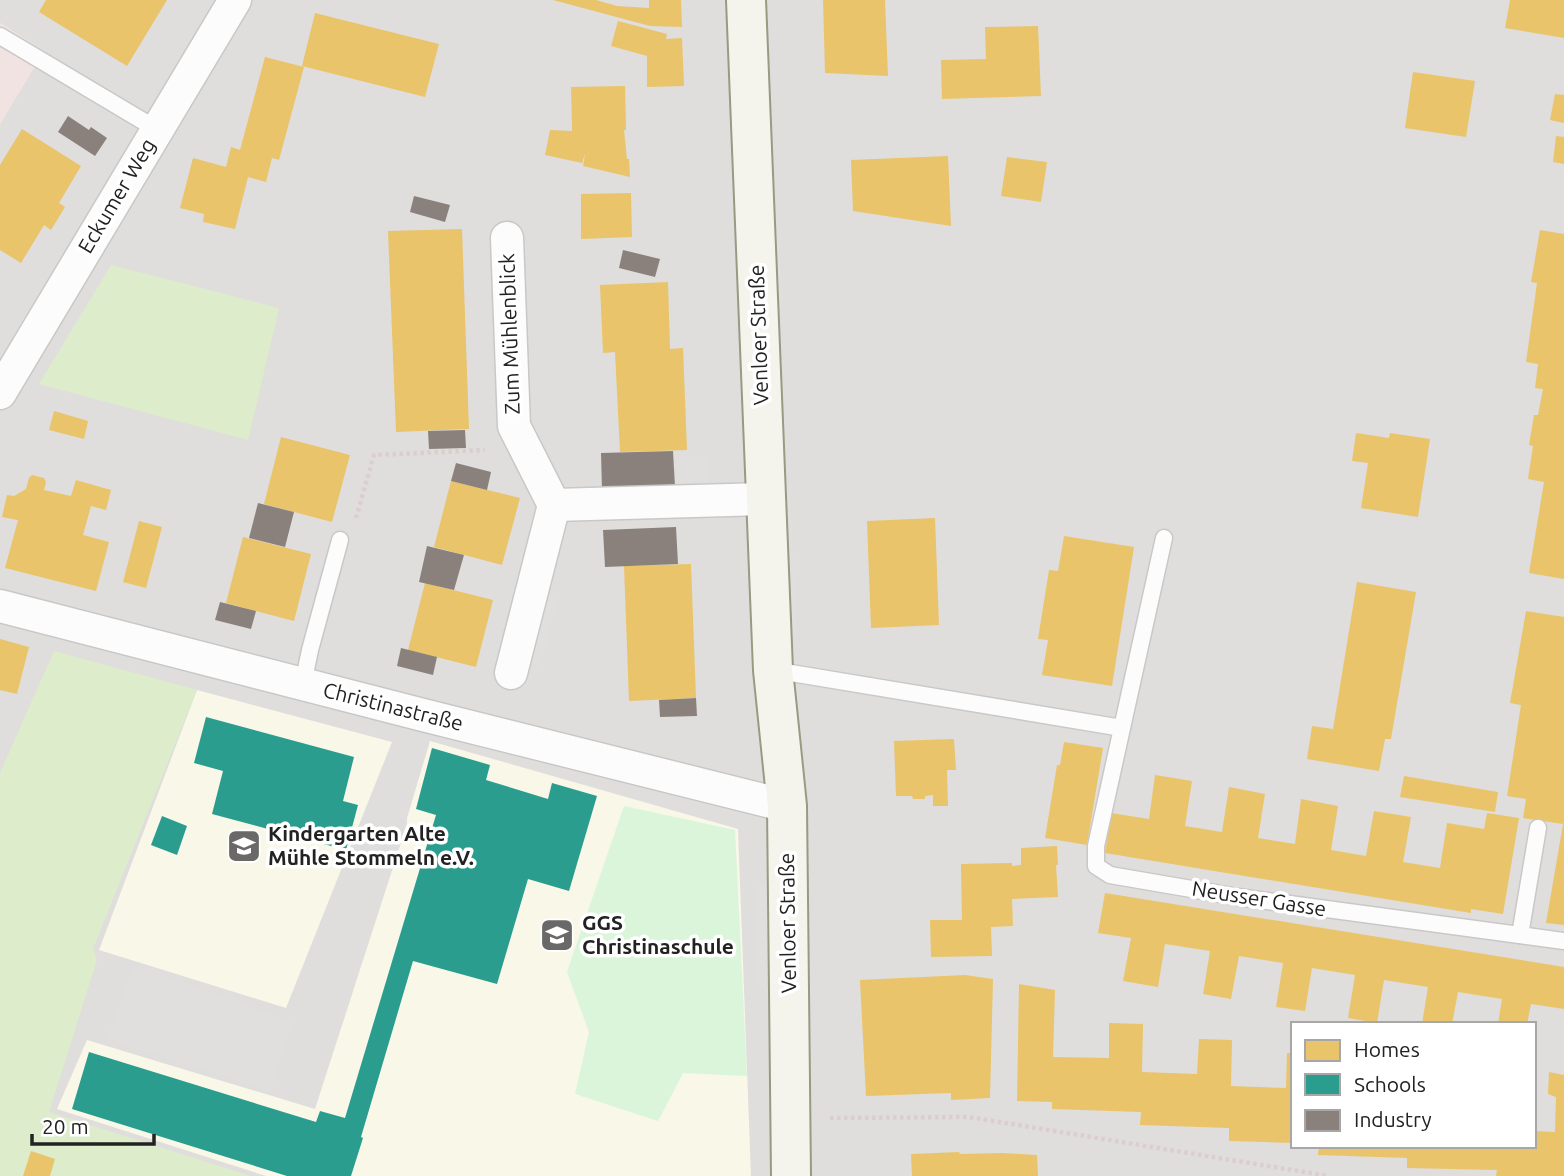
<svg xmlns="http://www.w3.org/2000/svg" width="1564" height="1176" font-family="Ubuntu,sans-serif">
<rect width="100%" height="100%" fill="#f0eeeb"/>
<path fill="#dfdedc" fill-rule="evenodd" d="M0,0h1564v1176h-1564v-1052l44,-73 -44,-28zM1293,1024h241v122h-241z"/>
<polygon fill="#f1e3e1" points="0,23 44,51 0,124"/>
<g fill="#f8f7e8">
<polygon points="197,690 392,742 286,1008 99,950"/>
<polygon points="430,741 738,829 751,1176 266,1176 57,1109 87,1040 315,1109 407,824 407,818"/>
</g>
<g fill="#ddeccb">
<polygon points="111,265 279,308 248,440 39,384"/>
<polygon points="54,651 197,690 93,949 97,960 49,1112 251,1176 0,1176 0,773"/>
</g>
<polygon fill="#daf5da" points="624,806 735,830 747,1076 683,1073 658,1121 575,1094 589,1032 567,972"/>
<g fill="#e0dfde">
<polygon points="767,232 779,232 783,306 771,307"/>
<polygon points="706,456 707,489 677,489 676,457"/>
<polygon points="778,487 790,487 796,635 783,636"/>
<polygon points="546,594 558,598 540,666 528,662"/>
<polygon points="753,882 767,882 773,991 759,989"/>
<polygon points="134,965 292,1022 271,1092 107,1038"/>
</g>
<g fill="#e9c46a">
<polygon points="46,0 167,0 127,66 39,12"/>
<polygon points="553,0 596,0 617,6 649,8 649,0 681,0 682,27 650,26"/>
<polygon points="823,0 885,0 888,76 825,73"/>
<polygon points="1510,0 1564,0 1564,38 1505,28"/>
<polygon points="315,13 439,44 425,97 302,66"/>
<polygon points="618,21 667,34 666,39 682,38 684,86 647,87 647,56 611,46"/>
<polygon points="1038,26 1041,96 942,99 941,60 986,59 985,27"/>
<polygon points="265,57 304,67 279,160 272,158 266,182 248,177 235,229 203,222 204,214 180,208 193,158 226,167 231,147 240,150"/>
<polygon points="1413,72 1475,81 1466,137 1405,128"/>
<polygon points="625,86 626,130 624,130 627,159 629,159 630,177 583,166 585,154 582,163 545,155 550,130 572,131 571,87"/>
<polygon points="1555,94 1564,95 1564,123 1550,120"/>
<polygon points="22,129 81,166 59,203 65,207 51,230 44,225 21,263 0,250 0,165"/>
<polygon points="1556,136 1564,137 1564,164 1553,162"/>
<polygon points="948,156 951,226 853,211 851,160"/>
<polygon points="1007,157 1047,162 1041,202 1001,196"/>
<polygon points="631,193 632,237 581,239 581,194"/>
<polygon points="462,229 469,429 396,432 388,231"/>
<polygon points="1540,230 1564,234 1564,579 1529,573 1544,482 1528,479 1533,446 1529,445 1534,415 1538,415 1543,389 1535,388 1538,364 1526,362 1537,283 1531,282"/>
<polygon points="668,282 670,349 683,348 687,450 620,452 615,352 603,353 600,285"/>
<polygon points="54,411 88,421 84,439 49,430"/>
<polygon points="1356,433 1389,438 1390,433 1430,439 1418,517 1361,508 1368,463 1352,461"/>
<polygon points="281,437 350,455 332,522 264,504"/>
<polygon points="32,475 44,478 46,482 44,490 71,496 76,480 111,490 106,510 91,506 83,535 109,542 96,591 5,568 18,520 2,517 7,495 14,496 26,489 29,478"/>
<polygon points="451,481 520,498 502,565 434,547"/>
<polygon points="935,518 939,625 871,628 867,521"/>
<polygon points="139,521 162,527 146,588 123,582"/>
<polygon points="1064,536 1134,547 1112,686 1042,675 1048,640 1038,639 1049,570 1058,571"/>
<polygon points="243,537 311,554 294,621 226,603"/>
<polygon points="691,564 696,698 629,701 624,566"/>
<polygon points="1357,582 1416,592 1391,739 1385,739 1379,771 1307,759 1312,726 1333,729"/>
<polygon points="425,583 493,600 476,667 408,650"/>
<polygon points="1526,611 1564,617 1564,925 1546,923 1563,824 1523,818 1526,799 1507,796 1521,705 1510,703"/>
<polygon points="0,639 29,647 17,694 0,690"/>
<polygon points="954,739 956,770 947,770 948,806 933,806 933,795 925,796 925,799 913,799 912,796 896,796 894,741"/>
<polygon points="1064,742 1103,748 1087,845 1045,838 1057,765 1060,765"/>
<polygon points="1155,775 1192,781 1185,826 1222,832 1229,787 1265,794 1258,838 1295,844 1301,799 1338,806 1331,850 1366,856 1374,811 1411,817 1403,862 1440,868 1447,823 1484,829 1487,813 1519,818 1503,914 1471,909 1471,913 1105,853 1111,813 1149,819"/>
<polygon points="1404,776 1498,792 1495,812 1400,797"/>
<polygon points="1057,846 1058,865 1056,865 1058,897 1012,899 1013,926 991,927 992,956 931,957 930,920 962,920 961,864 1012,863 1012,866 1021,865 1021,848"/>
<polygon points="1105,893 1564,967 1564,1009 1531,1004 1527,1024 1498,1024 1502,999 1458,992 1452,1024 1422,1024 1428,987 1384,980 1377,1023 1348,1018 1355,975 1312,968 1305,1011 1276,1007 1283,963 1239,956 1231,999 1203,994 1210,951 1165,944 1158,987 1123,981 1131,938 1098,933"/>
<polygon points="965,975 993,979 990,1098 951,1100 951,1093 866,1096 860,980"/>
<polygon points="1019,984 1055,990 1053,1057 1109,1058 1109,1023 1143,1024 1142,1072 1197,1074 1199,1039 1232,1040 1231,1086 1286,1088 1287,1053 1293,1053 1293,1143 1229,1141 1229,1128 1140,1125 1141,1112 1052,1109 1052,1102 1017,1101"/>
<polygon points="1549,1072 1564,1075 1564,1176 1496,1176 1497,1170 1407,1168 1407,1158 1318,1155 1319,1146 1534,1146 1534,1131 1555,1132 1556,1097 1548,1094"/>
<polygon points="31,1151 55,1159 50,1176 23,1176"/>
<polygon points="959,1152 960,1154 1003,1153 1037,1155 1038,1176 912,1176 911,1154"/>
</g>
<g fill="#2a9d8f">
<polygon points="206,717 354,757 343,801 358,805 346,850 212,814 223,771 194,763"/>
<polygon points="432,748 490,765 486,780 548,799 552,783 597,796 569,891 528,879 497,984 413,961 361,1137 363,1138 351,1176 287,1176 72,1109 89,1052 316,1122 320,1111 345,1118 436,815 416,809"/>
<polygon points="162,816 187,826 177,855 151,845"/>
</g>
<g fill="#8a817c">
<polygon points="68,116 89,130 91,127 107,138 95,156 58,132"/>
<polygon points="414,196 450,205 445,222 410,212"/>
<polygon points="623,250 660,259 655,277 619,268"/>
<polygon points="465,430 466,448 429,449 428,431"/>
<polygon points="673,451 675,487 602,490 601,453"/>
<polygon points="456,463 491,472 487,490 451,481"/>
<polygon points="258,503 294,512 285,547 249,538"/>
<polygon points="676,527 678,564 605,567 603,530"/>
<polygon points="427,546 464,555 454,590 419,582"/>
<polygon points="220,602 256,611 251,629 215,620"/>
<polygon points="401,648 437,657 433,675 397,666"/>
<polygon points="696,698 697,716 660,717 659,700"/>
</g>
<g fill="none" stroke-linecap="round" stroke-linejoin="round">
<g stroke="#c9c8c7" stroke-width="19">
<g id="lane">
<polyline points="0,36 158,130"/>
<polyline points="773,670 1122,728 1164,538"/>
<polyline points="303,684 310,650 340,540"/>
<polyline points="1122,728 1096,846 1096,866 1110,875 1238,897 1564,941"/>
<polyline points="1520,935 1538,828"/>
</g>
</g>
<g stroke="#c9c8c7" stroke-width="35">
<g id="street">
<polyline points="507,238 514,426 554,505 511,673"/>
<polyline points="0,393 235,0"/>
<polyline points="554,505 766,499"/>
<polyline points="0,606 423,715 787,806"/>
</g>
</g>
<g stroke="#999a82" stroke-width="42">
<polyline id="secondary" points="746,0 773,670 787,806 791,1176"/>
</g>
<g stroke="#dccecd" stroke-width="4.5" stroke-dasharray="3.5 3.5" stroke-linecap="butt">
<polyline points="356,518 374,455 485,450"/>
<polyline points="830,1118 969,1117 1329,1176"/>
</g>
<use href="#lane" stroke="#fdfcfc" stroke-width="16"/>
<use href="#street" stroke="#fdfcfc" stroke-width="32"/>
<use href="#secondary" stroke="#f4f4ed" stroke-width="38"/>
</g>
<defs>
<g id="school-square" transform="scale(1.75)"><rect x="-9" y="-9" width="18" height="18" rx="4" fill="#6a6968" stroke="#fff"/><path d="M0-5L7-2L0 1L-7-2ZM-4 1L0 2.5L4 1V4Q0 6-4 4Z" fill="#fff"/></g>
</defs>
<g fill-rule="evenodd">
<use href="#school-square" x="244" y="846"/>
<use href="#school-square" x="557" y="935"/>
</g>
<g text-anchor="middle" stroke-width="7" stroke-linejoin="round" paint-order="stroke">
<g font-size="21" fill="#222" stroke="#fff">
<text transform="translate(117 196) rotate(-59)" y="7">Eckumer Weg</text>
<text transform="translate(510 334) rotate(-92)" y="7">Zum Mühlenblick</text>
<text transform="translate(759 335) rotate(-92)" y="7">Venloer Straße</text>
<text transform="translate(393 707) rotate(14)" y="7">Christinastraße</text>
<text transform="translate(1259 899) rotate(9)" y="7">Neusser Gasse</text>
<text transform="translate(788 923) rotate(-91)" y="7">Venloer Straße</text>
</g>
<g font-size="21" font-weight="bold" fill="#222" stroke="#fff" text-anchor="start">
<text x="268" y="841">Kindergarten Alte<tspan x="268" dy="24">Mühle Stommeln e.V.</tspan></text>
<text x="582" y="930">GGS<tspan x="582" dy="24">Christinaschule</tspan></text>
</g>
</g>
<rect x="1291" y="1022" width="245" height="126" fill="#ffffff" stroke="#a7a7a7" stroke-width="2"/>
<rect x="1305" y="1040" width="35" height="21" fill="#e9c46a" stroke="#a7a7a7" stroke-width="2"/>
<text x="1354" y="1057" font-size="21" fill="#222222">Homes</text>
<rect x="1305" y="1074" width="35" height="21" fill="#2a9d8f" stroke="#a7a7a7" stroke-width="2"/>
<text x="1354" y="1092" font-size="21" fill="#222222">Schools</text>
<rect x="1305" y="1110" width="35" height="21" fill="#8a817c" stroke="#a7a7a7" stroke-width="2"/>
<text x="1354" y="1127" font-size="21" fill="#222222">Industry</text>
<path d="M32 1134v10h122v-10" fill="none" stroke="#222222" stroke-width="3.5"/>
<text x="42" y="1134" font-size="21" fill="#222222" stroke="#ffffff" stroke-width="5" paint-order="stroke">20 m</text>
</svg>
